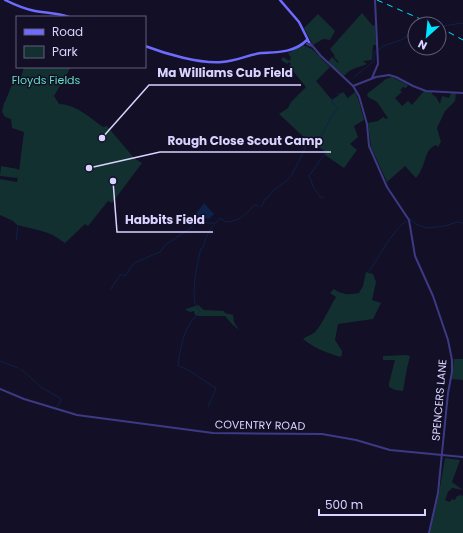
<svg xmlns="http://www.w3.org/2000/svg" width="463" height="533" font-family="Poppins,sans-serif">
<rect width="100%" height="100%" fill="#130f26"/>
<g fill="#12302f">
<path d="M362,13l11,13 2,-1 1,20h-3l-1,15 -9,1 4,3c-11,5 -13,2 -23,12l-16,-14 4,-5 6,6 1,-1 -5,-5 1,-1 -5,-7z"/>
<polygon points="318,14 335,31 330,40 323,39 313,45 304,28"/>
<polygon points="303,45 312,49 330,67 316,81 332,100 343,92 348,98 355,92 358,98 364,120 354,126 358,137 350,144 357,150 344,168 325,155 326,152 306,139 279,114 288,108 291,102 306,87 289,66 291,64 289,62 287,64 281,60 283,57 289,61 291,58 288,53"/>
<path d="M24,67h47l-17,29 5,8c18,1 30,13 44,23l4,-1 27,32 8,5 -30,40 -4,-2 -20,25 -3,-2 -20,19 -12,-8 -11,-4 -25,-6 -4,-4 -13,-6v-36l17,3 1,-6 -1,2 -17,-2 1,-10 17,3 1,2 5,-39 -12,-4 -1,-9 -6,-2 -3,-5 2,-9 1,-1 8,-20 6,2z"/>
<path d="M392,77l16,8 -2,3 -3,-1 -3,3 2,2 -7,6 7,8 6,-5 4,4 12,-14 8,1v2l4,3 4,7 2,-8 7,2 2,-5h5l-1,8 -10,10 -8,17 4,14 -3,5 -2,-2c-11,4 -10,17 -15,25 -1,3 -3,5 -5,8l-11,-12 -18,16 -16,-35 -3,-24 10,-2 5,-4 3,2 2,-1 -11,-16 -9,-5 -1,-3 19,-15z"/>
<path d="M366,272l7,2 3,8 -4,18 9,3 -8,16 -35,5 -3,16 7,11v4l-2,2c-14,-5 -25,-8 -37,-18 3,-3 7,-3 11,-6 7,-6 17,-28 22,-36l-6,-4 4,-4c8,6 16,6 25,4l4,-7z"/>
<polygon points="198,305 204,310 224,311 225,313 233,315 234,322 239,330 232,324 225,316 199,316 195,315 194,311 190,312 186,310 186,309"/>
<polygon points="406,355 410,356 407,368 403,391 395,390 389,387 389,383 395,360 383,360 383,356"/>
<polygon points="454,359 463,359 463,380 452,379"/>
<polygon points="445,458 460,460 452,482 463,490 452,488 448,492 445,500 450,502 452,499 455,500 457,496 461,495 463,496 463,533 430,533 439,493"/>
</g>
<polygon fill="#0c2248" points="204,203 214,214 209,219 195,215"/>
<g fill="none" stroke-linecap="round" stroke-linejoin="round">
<g stroke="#0c2248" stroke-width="1">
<polyline points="442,26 463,23"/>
<polyline points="379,50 383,46 401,40 415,31"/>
<polyline points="354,77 374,61 374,53 377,50"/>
<polyline points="337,94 343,93"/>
<polyline points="333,98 332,102 336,107"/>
<polyline points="317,145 326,152 309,176 314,188 321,198 324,196"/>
<path d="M261,207l4,-8 3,-1c3,-10 17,-13 23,-22 6,-10 12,-23 17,-35l9,4 13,-26 8,-11"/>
<polyline points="410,219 416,224 426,228 445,226 457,222 463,223"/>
<polyline points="16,241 18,226"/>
<path d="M369,271c10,-14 25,-43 38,-50"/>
<polyline points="110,290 121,274 125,276 134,263 160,252 165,245 191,228 197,220 209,223 214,223"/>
<polyline points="0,361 18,368"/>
<polyline points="21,369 42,388 60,398 61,401 57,407"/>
<path d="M208,407l8,-19c-13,-7 -24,-18 -38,-22 2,-15 5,-36 16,-48 2,-2 4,-4 6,-6 -1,-3 -4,-6 -5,-8 -3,-19 2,-38 6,-56h2c3,-14 8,-20 17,-30l6,4c13,-1 19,-6 28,-17l5,1"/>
</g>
<g stroke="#3d3a85" stroke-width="2">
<polyline points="309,42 321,56 353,86 359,96 367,124 369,146 387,187 409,220 415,256 433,296 448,340 452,360 452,372 448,393 438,493 429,533"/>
<polyline points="307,44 312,46"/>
<polyline points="372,78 378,64 375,0"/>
<polyline points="353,86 376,77 389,75 396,77 413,86 426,91 463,93"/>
<polyline points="0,389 24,399 77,415 213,433 322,434 356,440 390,450 463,457"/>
</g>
<g stroke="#6f6bff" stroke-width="2.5">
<path d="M5,0c10,5 19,9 30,11 12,2 23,2 34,6"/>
<polyline points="280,0 299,22 308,40"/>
<path d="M145,46c21,8 55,18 77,16 14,-1 26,-7 39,-9 16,-1 33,0 46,-13l2,2"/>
</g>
<g stroke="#00e5ff" stroke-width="1" stroke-dasharray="6 5" stroke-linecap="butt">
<polyline points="377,0 432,24"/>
<polyline points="439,27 463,40"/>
</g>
</g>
<g text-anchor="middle" stroke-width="3" stroke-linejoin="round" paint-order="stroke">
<g font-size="11" fill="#5fe0c0" stroke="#130f26">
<text x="46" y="84">Floyds Fields</text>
</g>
<g font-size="11" fill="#d9d4ff" stroke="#130f26">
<text transform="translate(439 400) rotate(-85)" y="4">SPENCERS LANE</text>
<text transform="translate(260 425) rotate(1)" y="4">COVENTRY ROAD</text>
</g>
</g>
<path fill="none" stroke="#d9d4ff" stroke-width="1.5" d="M102 138L149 85H301M89 168L160 152H331M113 181L117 232H213"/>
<g fill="#d9d4ff" stroke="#130f26" stroke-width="1.5">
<circle cx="102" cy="138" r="4"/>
<circle cx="89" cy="168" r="4"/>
<circle cx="113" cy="181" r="4"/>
</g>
<g font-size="12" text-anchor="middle" font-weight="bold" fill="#d9d4ff" stroke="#130f26" stroke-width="3" stroke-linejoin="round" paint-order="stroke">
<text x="225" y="77">Ma Williams Cub Field</text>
<text x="245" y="145">Rough Close Scout Camp</text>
<text x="165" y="224">Habbits Field</text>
</g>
<rect x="16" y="16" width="130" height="52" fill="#130f26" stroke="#625e7d"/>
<rect x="24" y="29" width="20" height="6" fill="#6f6bff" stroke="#625e7d"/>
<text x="52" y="36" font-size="12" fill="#d9d4ff">Road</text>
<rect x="24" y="46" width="20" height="12" fill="#12302f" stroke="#625e7d"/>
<text x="52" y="56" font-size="12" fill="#d9d4ff">Park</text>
<g transform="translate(427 36) rotate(207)"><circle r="19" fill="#130f26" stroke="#625e7d"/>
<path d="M0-3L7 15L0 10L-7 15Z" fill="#00e5ff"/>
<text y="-6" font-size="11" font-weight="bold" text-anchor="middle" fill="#d9d4ff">N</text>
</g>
<path d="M319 509v6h106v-6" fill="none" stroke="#d9d4ff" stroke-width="2"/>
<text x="325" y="509" font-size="12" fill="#d9d4ff" stroke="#130f26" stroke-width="3" paint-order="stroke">500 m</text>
</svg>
